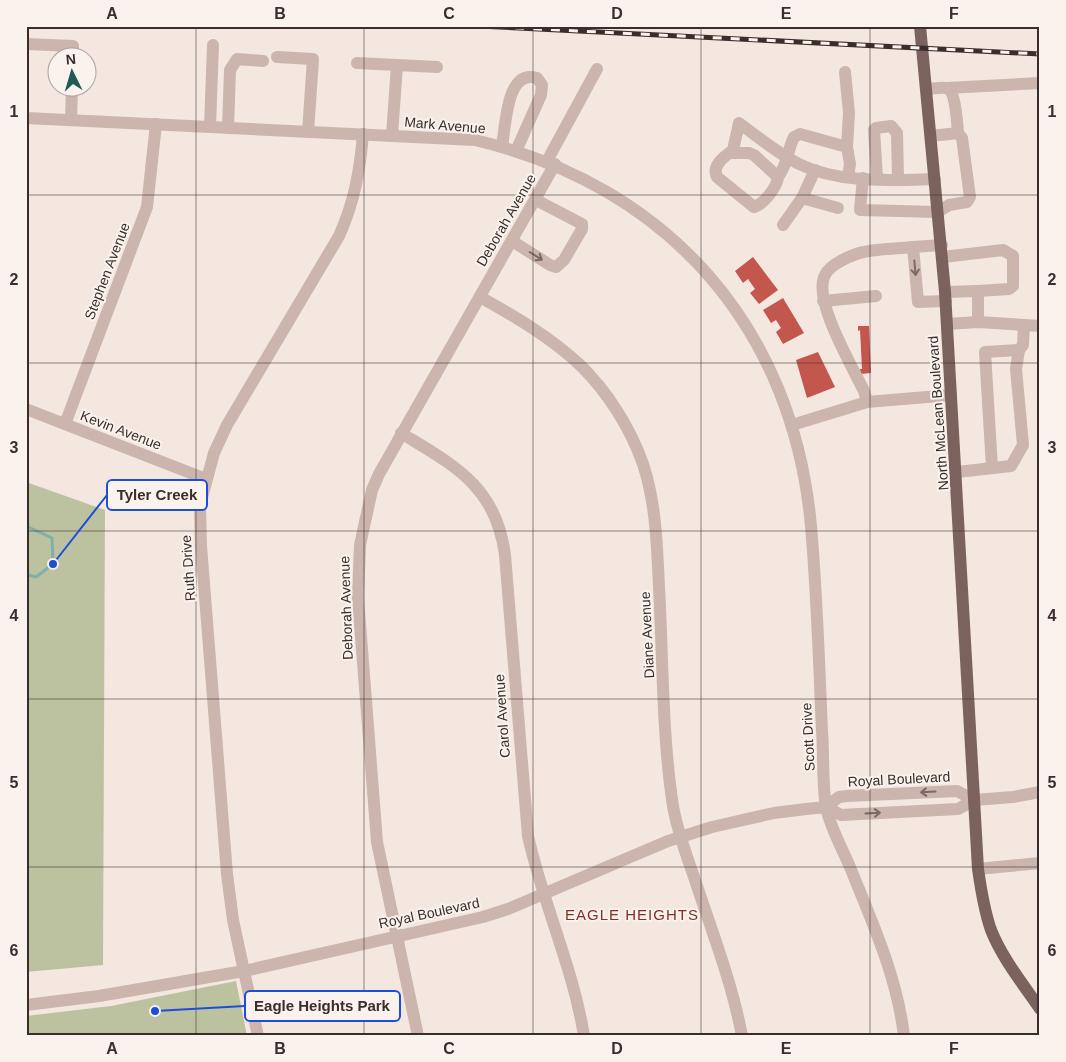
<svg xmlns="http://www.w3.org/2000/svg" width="1066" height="1062" font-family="Arial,sans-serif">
<rect width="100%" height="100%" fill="#f3e7e0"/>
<g fill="#bcc2a0">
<polygon points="26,482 105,510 103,965 26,972"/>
<polygon points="236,981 247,1036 26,1036 26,1016 111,1006"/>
</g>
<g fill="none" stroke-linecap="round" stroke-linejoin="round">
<polyline stroke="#7fb0aa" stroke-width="3" points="26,526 52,538 53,564 36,577 29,575 26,580"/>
</g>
<g fill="#c4574d">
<polygon points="753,257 778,290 759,304 750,293 755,289 748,279 743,283 735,271"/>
<polygon points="783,298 804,333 783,344 776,332 781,328 776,320 771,323 763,310"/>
<polygon points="858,326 869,326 871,373 860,374 860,369 862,369 860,330 858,331"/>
<polygon points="818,352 835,387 807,398 796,360"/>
</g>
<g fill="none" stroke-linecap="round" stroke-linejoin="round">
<g stroke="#cbb5ac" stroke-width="12">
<polyline points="26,44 73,46 73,58"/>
<polyline points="277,57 313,59 308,132"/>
<polyline points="357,63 397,65"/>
<polyline points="845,72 849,113 847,147"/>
<polyline points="947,88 1040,83"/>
<path d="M926,89c6,0 14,-2 20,-1 10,2 11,36 12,45"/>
<path d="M26,118l449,22c194,46 318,188 336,386 6,68 8,137 11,205 2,24 0,52 4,76 4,20 16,41 24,60 22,55 47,109 54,169"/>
<polyline points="71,120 72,88"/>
<polyline points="210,127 213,45"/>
<polyline points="228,128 230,70 237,59 263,61"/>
<polyline points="392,135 397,65 437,67"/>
<path d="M502,146c4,-21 4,-77 35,-68l5,7 -1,10 -25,56"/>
<path d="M729,153h20l5,2 24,22c-1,10 -14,27 -24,30l-37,-30c-6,-11 8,-21 16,-27l6,-27c19,14 38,30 60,41 41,20 92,16 136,15"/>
<polyline points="547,161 597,69"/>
<path d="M778,177c10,-13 9,-26 16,-40l6,-3 47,13 3,17 -2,13"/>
<polyline points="863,178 860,210 938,212 949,205 967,202 970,197 962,138 958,133 931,136"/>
<polyline points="877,178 874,130 876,128 891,126 897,133 898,179"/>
<polyline points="802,198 838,208"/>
<polyline points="783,225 802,198 815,170"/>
<polyline points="512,241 550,265 556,267 564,260 582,229 582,224 536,200"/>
<polyline points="942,245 913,247 918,302 946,301"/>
<polyline points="943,257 1003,250 1013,256 1013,286 1009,289 978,291"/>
<polyline points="945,292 978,291 978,322"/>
<path d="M480,297c34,19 70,40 99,67 28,27 51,63 64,100 13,39 14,82 16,123 4,72 3,148 14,219 4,24 13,48 21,71 17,52 38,105 48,159"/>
<polyline points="823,301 876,296"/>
<polyline points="947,324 978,322 1040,326"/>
<path d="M867,402l-3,-11c-12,-25 -52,-92 -39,-116 5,-11 28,-21 39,-23 16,-4 33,-3 49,-5"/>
<polyline points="26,409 206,479"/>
<polyline points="65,424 147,207 156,124"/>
<polyline points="792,425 867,402 951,395"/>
<path d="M401,433c54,33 95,53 104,122l23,281c15,68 45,131 56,200"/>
<polyline points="992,468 985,352 1019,350"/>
<polyline points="957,472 1011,466 1023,445 1016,369 1019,350 1023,345 1024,325"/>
<polyline points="826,807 839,797 847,796 957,791 974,800"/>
<polyline points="978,869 1040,863"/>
<polyline points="26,1005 99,996 244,971 483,917 508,909 668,841 712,827 774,813 806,809 826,807 841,815 958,809 974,800 1013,797 1040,792"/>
<path d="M258,1036l-25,-116 -6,-46 -26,-328 -1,-41 14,-52 13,-28 112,-189c15,-33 21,-65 24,-102"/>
<polyline points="418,1036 377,842 358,598 360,545 372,490 379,474 555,164"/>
</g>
<path stroke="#7b625c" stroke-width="12" d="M920,26l25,266 33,577c3,21 6,41 13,61 11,28 32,54 49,79"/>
<g stroke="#3a2d2b" stroke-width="5">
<polyline id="rail" points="479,26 1040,54"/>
</g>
<use href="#rail" stroke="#faf2ed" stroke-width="3" stroke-dasharray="9" stroke-linecap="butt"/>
</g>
<defs><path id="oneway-shaft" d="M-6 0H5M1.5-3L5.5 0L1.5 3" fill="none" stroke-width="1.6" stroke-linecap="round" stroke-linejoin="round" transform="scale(1.25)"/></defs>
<g stroke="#7b6a65">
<use href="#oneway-shaft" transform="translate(536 256) rotate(32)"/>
<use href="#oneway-shaft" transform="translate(915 268) rotate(85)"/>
<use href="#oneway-shaft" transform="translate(928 792) rotate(177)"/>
<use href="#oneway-shaft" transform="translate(873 813) rotate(-3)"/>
</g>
<path fill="none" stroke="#3a2d2b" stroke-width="1" stroke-opacity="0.55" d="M196,26v1010M364,26v1010M533,26v1010M701,26v1010M870,26v1010M26,195h1014M26,363h1014M26,531h1014M26,699h1014M26,867h1014"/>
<g text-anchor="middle" stroke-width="4" stroke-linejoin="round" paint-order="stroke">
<g font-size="14" fill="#3a2d2b" stroke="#faf2ed">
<text transform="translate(445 125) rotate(5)" y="5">Mark Avenue</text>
<text transform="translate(506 220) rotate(-60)" y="5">Deborah Avenue</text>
<text transform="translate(107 271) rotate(-69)" y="5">Stephen Avenue</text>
<text transform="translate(938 413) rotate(-94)" y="5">North McLean Boulevard</text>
<text transform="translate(121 430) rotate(21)" y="5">Kevin Avenue</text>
<text transform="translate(188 568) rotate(-94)" y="5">Ruth Drive</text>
<text transform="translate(346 608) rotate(-92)" y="5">Deborah Avenue</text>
<text transform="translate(647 635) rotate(-93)" y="5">Diane Avenue</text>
<text transform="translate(502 716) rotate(-94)" y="5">Carol Avenue</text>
<text transform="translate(808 737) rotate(-93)" y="5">Scott Drive</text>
<text transform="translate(899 779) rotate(-3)" y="5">Royal Boulevard</text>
<text transform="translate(429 913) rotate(-12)" y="5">Royal Boulevard</text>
</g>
<g font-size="15" letter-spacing="1" fill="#882c24" stroke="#faf2ed">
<text x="632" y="920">EAGLE HEIGHTS</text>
</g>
</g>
<path fill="none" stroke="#1d4ed8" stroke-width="2" d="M53 564L107 495M155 1011L245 1006"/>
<g fill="#1d4ed8" stroke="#faf2ed" stroke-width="2">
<circle cx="53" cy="564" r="5"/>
<circle cx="155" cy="1011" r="5"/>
</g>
<g fill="#faf2ed" stroke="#1d4ed8" stroke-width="2">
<rect x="107" y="480" width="100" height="30" rx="5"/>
<rect x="245" y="991" width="155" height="30" rx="5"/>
</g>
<g font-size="15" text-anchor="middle" font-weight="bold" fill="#3a2d2b">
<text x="157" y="500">Tyler Creek</text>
<text x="322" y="1011">Eagle Heights Park</text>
</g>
<rect width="1066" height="1062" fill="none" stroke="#faf2ed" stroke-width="55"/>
<g transform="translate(72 72) rotate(355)"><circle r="24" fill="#faf2ed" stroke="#ada39f"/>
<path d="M0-4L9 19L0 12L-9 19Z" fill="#205b56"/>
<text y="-8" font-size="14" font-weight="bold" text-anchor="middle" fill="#3a2d2b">N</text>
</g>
<rect x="28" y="28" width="1010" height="1006" fill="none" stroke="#3a2d2b" stroke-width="2"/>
<g font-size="16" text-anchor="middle" font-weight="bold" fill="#3a2d2b">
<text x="112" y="19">A</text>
<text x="280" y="19">B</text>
<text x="449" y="19">C</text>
<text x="617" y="19">D</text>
<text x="786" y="19">E</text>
<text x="954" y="19">F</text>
<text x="14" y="117">1</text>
<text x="1052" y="117">1</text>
<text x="14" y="285">2</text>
<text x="1052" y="285">2</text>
<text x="14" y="453">3</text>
<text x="1052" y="453">3</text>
<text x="14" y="621">4</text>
<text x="1052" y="621">4</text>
<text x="14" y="788">5</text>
<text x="1052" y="788">5</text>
<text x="14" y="956">6</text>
<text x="1052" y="956">6</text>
<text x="112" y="1054">A</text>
<text x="280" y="1054">B</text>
<text x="449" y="1054">C</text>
<text x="617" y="1054">D</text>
<text x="786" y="1054">E</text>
<text x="954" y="1054">F</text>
</g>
</svg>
